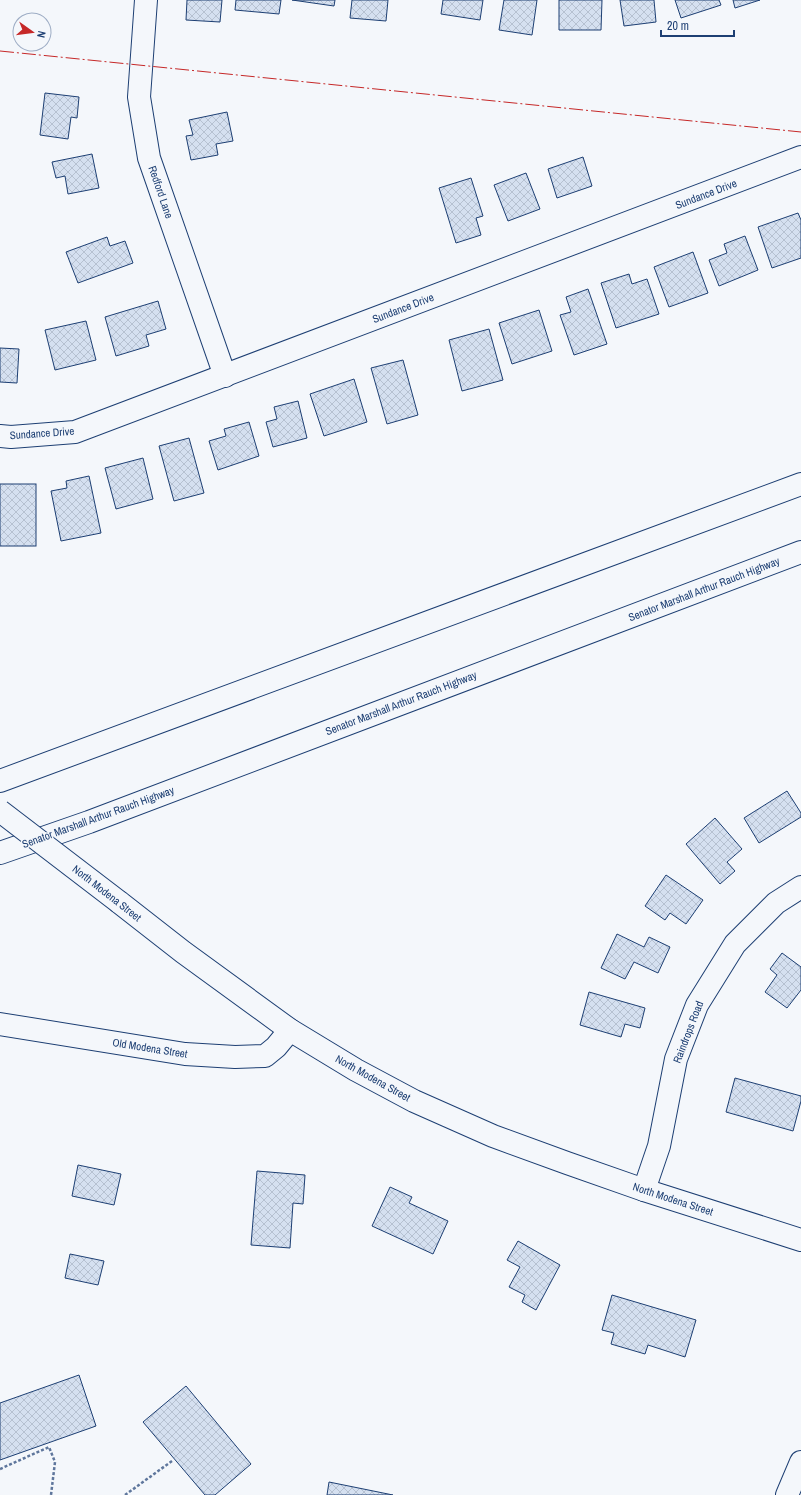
<svg xmlns="http://www.w3.org/2000/svg" width="801" height="1495" font-family="'Archivo Narrow',sans-serif">
<defs>
<pattern id="building-cross-hatch" width="8" height="8" patternUnits="userSpaceOnUse"><rect width="8" height="8" fill="#d5e0f0"/><path d="M0 0l8 8M0 8l8-8" fill="none" stroke="#b6c1d1"/></pattern>
</defs>
<rect width="100%" height="100%" fill="#f4f7fb"/>
<g fill="url(#building-cross-hatch)" stroke="#1d3f73">
<polygon points="187,0 222,0 220,22 186,20"/>
<polygon points="236,0 281,0 279,14 235,10"/>
<polygon points="292,0 335,0 334,6"/>
<polygon points="352,0 388,0 386,21 350,18"/>
<polygon points="443,0 483,0 480,20 441,14"/>
<polygon points="504,0 537,0 532,35 499,30"/>
<polygon points="559,0 602,0 601,30 559,30"/>
<polygon points="620,0 654,0 656,22 624,26"/>
<polygon points="675,0 719,0 721,5 681,18"/>
<polygon points="733,0 760,0 735,8"/>
<polygon points="45,93 79,97 77,118 71,117 68,139 40,135"/>
<polygon points="227,112 233,141 216,144 218,155 191,160 186,136 193,135 189,120"/>
<polygon points="92,154 99,188 68,194 65,176 56,178 52,162"/>
<polygon points="583,157 592,186 557,198 548,169"/>
<polygon points="526,173 540,209 508,221 494,185"/>
<polygon points="471,178 483,216 476,218 481,235 456,243 439,188"/>
<polygon points="798,213 801,220 801,258 772,268 758,227"/>
<polygon points="745,236 758,270 719,286 709,260 727,253 724,244"/>
<polygon points="107,237 110,246 125,241 133,263 78,283 66,252"/>
<polygon points="693,252 708,293 669,307 654,267"/>
<polygon points="629,274 632,284 647,279 659,314 616,328 601,283"/>
<polygon points="588,289 607,344 574,355 560,315 571,312 566,297"/>
<polygon points="158,301 166,329 146,335 149,346 116,356 105,317"/>
<polygon points="539,310 552,351 512,364 499,323"/>
<polygon points="86,321 96,360 55,370 45,330"/>
<polygon points="489,329 503,380 462,391 449,340"/>
<polygon points="0,348 19,349 17,383 0,382"/>
<polygon points="403,360 418,415 387,424 371,368"/>
<polygon points="354,379 367,422 324,436 310,394"/>
<polygon points="298,401 307,438 273,447 266,422 277,419 274,407"/>
<polygon points="249,422 259,456 218,470 209,441 226,436 224,429"/>
<polygon points="189,438 204,493 174,501 159,446"/>
<polygon points="143,458 153,499 116,509 105,468"/>
<polygon points="89,476 101,533 61,541 51,491 67,488 66,481"/>
<rect x="0" y="484" width="36" height="62"/>
<polygon points="787,791 801,813 801,817 759,843 744,818"/>
<polygon points="715,818 742,849 727,862 735,871 720,884 686,844"/>
<polygon points="666,875 703,900 686,924 670,913 665,920 645,906"/>
<polygon points="617,934 644,947 649,937 670,947 658,973 634,962 625,979 601,968"/>
<polygon points="782,953 801,967 801,990 787,1008 765,992 777,975 770,969"/>
<polygon points="589,992 645,1008 640,1028 625,1024 621,1037 580,1025"/>
<polygon points="735,1078 801,1096 801,1101 793,1131 726,1112"/>
<polygon points="78,1165 121,1174 114,1205 72,1196"/>
<polygon points="257,1171 305,1175 303,1204 293,1203 290,1248 251,1245"/>
<polygon points="390,1187 412,1197 409,1203 448,1221 433,1254 372,1226"/>
<polygon points="518,1241 560,1265 536,1310 522,1302 525,1295 509,1287 520,1267 507,1260"/>
<polygon points="70,1254 104,1261 98,1285 65,1278"/>
<polygon points="612,1295 696,1320 685,1357 648,1345 645,1354 611,1344 614,1333 602,1330"/>
<polygon points="79,1375 96,1426 0,1460 0,1403"/>
<polygon points="186,1386 251,1464 215,1495 205,1495 143,1422"/>
<polygon points="329,1482 393,1495 327,1495"/>
</g>
<g fill="none" stroke-linecap="round" stroke-linejoin="round">
<g stroke="#1d3f73" stroke-width="24">
<g id="street">
<polyline points="146,0 139,97 149,158 225,376"/>
<polyline points="0,436 11,437 75,432 801,157"/>
<polyline points="0,1024 185,1054 235,1057 265,1056 276,1047 290,1030"/>
<polyline points="644,1190 659,1146 676,1059 697,1005 735,944 776,903 801,887"/>
<polyline points="787,1495 801,1462"/>
</g>
</g>
<g stroke="#1d3f73" stroke-width="24">
<polyline id="secondary" points="119,902 183,952 290,1030 356,1070 414,1101 493,1136 567,1163 644,1190 801,1240"/>
</g>
<g stroke="#1d3f73" stroke-width="24">
<g id="highway">
<polyline points="0,781 801,484"/>
<polyline points="0,853 89,822 801,552"/>
</g>
</g>
<g stroke="#5e769c" stroke-width="2.5" stroke-dasharray="3 2" stroke-linecap="butt">
<polyline points="0,1469 49,1447 55,1462 51,1495"/>
<polyline points="125,1495 172,1461"/>
</g>
<use href="#street" stroke="#f4f7fb" stroke-width="22"/>
<use href="#secondary" stroke="#f4f7fb" stroke-width="22"/>
<use href="#highway" stroke="#f4f7fb" stroke-width="22"/>
<g stroke="#1d3f73" stroke-width="24" stroke-linecap="butt">
<polyline id="secondary-bridge" points="0,811 119,902"/>
</g>
<use href="#secondary-bridge" stroke="#f4f7fb" stroke-width="22"/>
<polyline stroke="#c62828" stroke-width="1" stroke-dasharray="14 3 2 3" stroke-linecap="butt" points="0,51 801,132"/>
</g>
<g text-anchor="middle" stroke-width="3" stroke-linejoin="round" paint-order="stroke">
<g font-size="11" fill="#1d3f73" stroke="#f4f7fb">
<text transform="translate(161 192) rotate(71)" y="4">Redford Lane</text>
<text transform="translate(706 194) rotate(-21)" y="4">Sundance Drive</text>
<text transform="translate(403 308) rotate(-21)" y="4">Sundance Drive</text>
<text transform="translate(42 433) rotate(-4)" y="4">Sundance Drive</text>
<text transform="translate(704 589) rotate(-21)" y="4">Senator Marshall Arthur Rauch Highway</text>
<text transform="translate(401 703) rotate(-21)" y="4">Senator Marshall Arthur Rauch Highway</text>
<text transform="translate(98 817) rotate(-20)" y="4">Senator Marshall Arthur Rauch Highway</text>
<text transform="translate(107 893) rotate(38)" y="4">North Modena Street</text>
<text transform="translate(688 1032) rotate(-69)" y="4">Raindrops Road</text>
<text transform="translate(150 1048) rotate(9)" y="4">Old Modena Street</text>
<text transform="translate(373 1078) rotate(29)" y="4">North Modena Street</text>
<text transform="translate(673 1199) rotate(18)" y="4">North Modena Street</text>
</g>
</g>
<g transform="translate(32 32) rotate(104)"><circle r="19" fill="#f4f7fb" stroke="#9eadc5"/>
<path d="M0-3L7 15L0 10L-7 15Z" fill="#c62828"/>
<text y="-6" font-size="11" font-weight="bold" text-anchor="middle" fill="#1d3f73">N</text>
</g>
<path d="M661 30v6h73v-6" fill="none" stroke="#1d3f73" stroke-width="2"/>
<text x="667" y="30" font-size="12" fill="#1d3f73" stroke="#f4f7fb" stroke-width="3" paint-order="stroke">20 m</text>
</svg>
